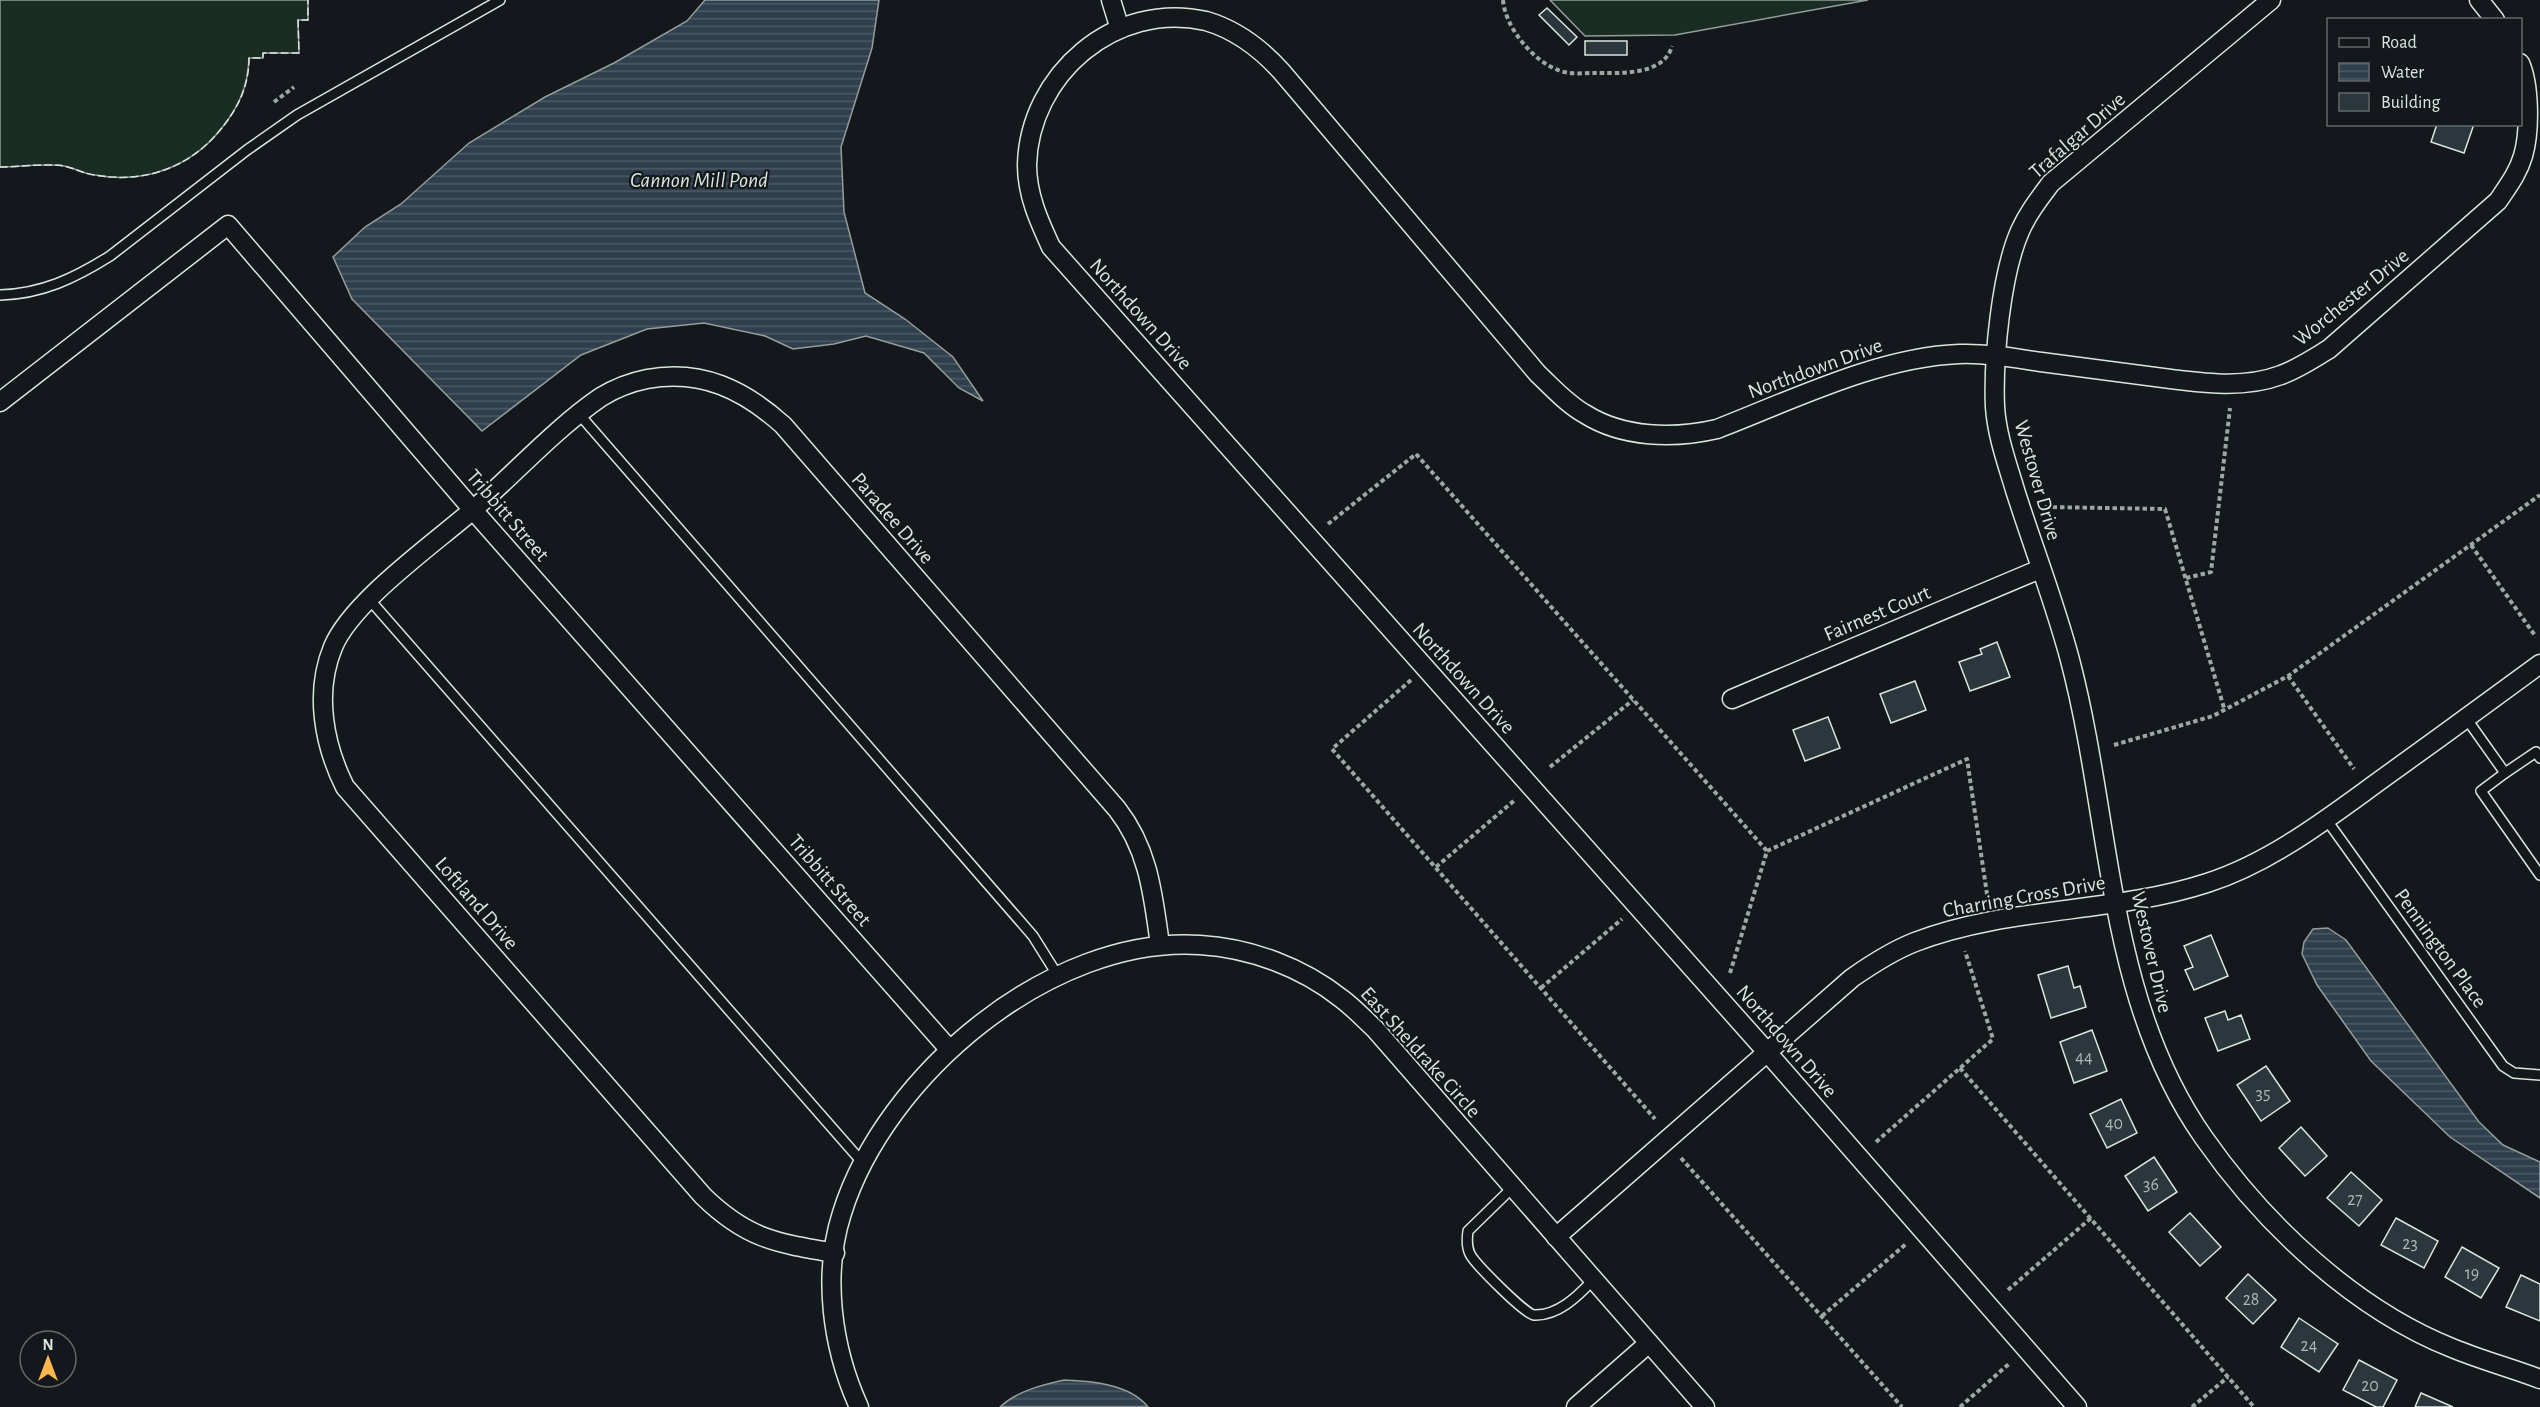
<svg xmlns="http://www.w3.org/2000/svg" width="2540" height="1407" font-family="'Alegreya Sans',sans-serif">
<defs>
<pattern id="water-rules" width="6" height="5" patternUnits="userSpaceOnUse" patternTransform="scale(1.5)"><rect width="6" height="5" fill="#2f3f4d"/><path d="M0 2.5h6" fill="none" stroke="#4c5b66"/></pattern>
</defs>
<rect width="100%" height="100%" fill="#14181c"/>
<g fill="#1a2d24" stroke="#939e99" stroke-width="1.5">
<path d="M0,0h308v20h-10l1,33h-36v5h-14c-1,28 -10,49 -28,71 -31,39 -78,55 -126,46 -11,-1 -21,-7 -31,-9 -18,-3 -45,1 -64,1z"/>
<polygon points="1550,0 1868,0 1675,35 1585,36"/>
</g>
<g fill="url(#water-rules)" stroke="#939e99" stroke-width="1.5">
<polygon points="705,0 879,0 872,48 841,147 844,212 865,293 905,319 953,357 983,401 959,388 924,353 866,336 834,344 793,349 765,336 704,323 647,329 581,355 482,431 352,299 333,257 365,227 401,204 469,143 545,97 614,63 687,21"/>
<polygon points="2328,928 2346,940 2479,1122 2503,1145 2540,1162 2540,1198 2450,1137 2371,1061 2317,985 2302,954 2304,942 2313,929"/>
<path d="M1064,1380c27,1 66,4 84,27h-148c17,-16 42,-22 64,-27z"/>
</g>
<g fill="#2c363c" stroke="#d8e6dc" stroke-width="1.5">
<polygon points="1547,8 1577,37 1569,45 1539,15"/>
<rect x="1585" y="41" width="42" height="14"/>
<polygon points="2437,124 2474,124 2464,153 2431,142"/>
<polygon points="1997,642 2010,677 1970,691 1959,662 1982,654 1980,649"/>
<polygon points="1915,681 1926,710 1891,723 1880,694"/>
<polygon points="1828,717 1840,748 1805,761 1793,730"/>
<polygon points="2211,935 2228,976 2194,990 2185,970 2193,967 2184,946"/>
<polygon points="2068,966 2074,988 2080,986 2086,1007 2051,1018 2038,975"/>
<polygon points="2225,1011 2228,1020 2241,1015 2250,1039 2218,1051 2205,1018"/>
<polygon points="2092,1030 2107,1071 2074,1083 2060,1042"/>
<polygon points="2266,1066 2290,1101 2261,1121 2237,1085"/>
<polygon points="2121,1099 2137,1133 2107,1148 2090,1114"/>
<polygon points="2301,1127 2327,1156 2305,1176 2279,1148"/>
<polygon points="2154,1157 2177,1192 2148,1211 2125,1176"/>
<polygon points="2351,1172 2382,1200 2359,1226 2327,1198"/>
<polygon points="2190,1213 2221,1247 2200,1266 2169,1232"/>
<polygon points="2396,1218 2438,1241 2424,1268 2381,1245"/>
<polygon points="2462,1247 2499,1268 2481,1298 2445,1277"/>
<polygon points="2248,1274 2276,1300 2253,1324 2226,1298"/>
<polygon points="2521,1275 2540,1284 2540,1321 2506,1307"/>
<polygon points="2299,1318 2338,1344 2319,1372 2281,1347"/>
<polygon points="2359,1360 2397,1380 2383,1407 2376,1407 2343,1390"/>
<polygon points="2421,1393 2453,1407 2415,1407"/>
</g>
<g fill="none" stroke-linecap="round" stroke-linejoin="round">
<g stroke="#d8e6dc" stroke-width="12">
<g id="lane">
<path d="M0,295c42,-1 75,-17 110,-39l137,-106 50,-35 203,-115"/>
<polyline points="579,414 1033,936 1058,976"/>
<polyline points="369,599 862,1162"/>
<polyline points="2466,718 2505,773 2536,752 2540,758"/>
<polyline points="2505,773 2481,791 2540,875"/>
<polyline points="2326,819 2503,1066 2514,1073 2540,1075"/>
<path d="M1512,1188l-44,43c-1,7 -1,17 2,23 5,10 55,60 64,61 24,1 44,-19 59,-35"/>
</g>
</g>
<g stroke="#d8e6dc" stroke-width="21">
<g id="street">
<polyline points="1111,0 1119,26"/>
<path d="M2271,0l-220,183c-12,16 -23,30 -31,48 -19,43 -27,128 -25,176 2,29 12,56 20,83 18,57 40,113 55,170 42,160 36,339 134,478 60,86 150,171 248,210 29,12 59,20 88,31"/>
<polyline points="2479,0 2495,20"/>
<polyline points="0,402 228,225 473,510 949,1049"/>
<polyline points="1732,699 2040,569"/>
<path d="M1556,1237l296,-259c20,-14 40,-27 63,-36 93,-36 197,-28 292,-59 65,-21 121,-65 175,-104 53,-38 105,-76 158,-115"/>
<path d="M835,1253c-59,-10 -88,-14 -132,-57l-358,-409c-21,-42 -31,-94 -12,-140 19,-46 102,-104 142,-139 40,-35 82,-81 126,-111 13,-8 31,-15 46,-18 55,-10 97,11 136,46l334,384c32,41 36,86 43,136"/>
<path d="M859,1407c-27,-59 -37,-132 -17,-194 43,-138 209,-278 358,-268 50,3 102,22 142,54 12,9 22,20 33,30l330,378"/>
<polyline points="1576,1407 1649,1343"/>
<path d="M2077,1407l-310,-355 -716,-805c-12,-26 -24,-52 -24,-82 2,-90 88,-165 179,-144 31,9 55,28 75,50l257,303c15,14 29,30 47,40 38,24 89,25 132,15 75,-29 162,-72 242,-75 28,-1 55,4 82,8 41,5 81,11 122,16 38,5 81,11 118,-3 17,-6 32,-16 48,-26l169,-148c10,-15 20,-28 25,-45 7,-24 7,-70 -3,-93"/>
</g>
</g>
<g stroke="#9da8a2" stroke-width="4" stroke-dasharray="4.5 3" stroke-linecap="butt">
<path d="M1503,0c2,27 30,61 55,70 12,5 25,3 37,3 24,0 69,3 77,-27"/>
<polyline points="274,102 294,87"/>
<polyline points="2045,507 2165,509 2224,708"/>
<polyline points="1328,524 1416,454 1767,851"/>
<polyline points="2471,545 2536,637"/>
<polyline points="2186,578 2211,572 2230,408"/>
<polyline points="2288,676 2354,769"/>
<polyline points="1411,680 1332,749 1655,1119"/>
<polyline points="2114,745 2213,716 2288,676 2540,495"/>
<polyline points="1550,767 1633,700"/>
<polyline points="1436,867 1516,799"/>
<polyline points="1730,973 1767,851 1967,759 1988,901"/>
<polyline points="1541,988 1622,919"/>
<polyline points="1960,1068 2254,1407"/>
<polyline points="1876,1142 1993,1039 1965,951"/>
<polyline points="1681,1158 1902,1407"/>
<polyline points="2008,1290 2091,1218"/>
<polyline points="1822,1316 1906,1244"/>
<polyline points="1960,1407 2010,1363"/>
<polyline points="2192,1407 2228,1377"/>
</g>
<use href="#lane" stroke="#14181c" stroke-width="9"/>
<use href="#street" stroke="#14181c" stroke-width="18"/>
<path stroke="#d8e6dc" stroke-width="1.5" stroke-dasharray="8 3" stroke-linecap="butt" d="M0,167c19,0 46,-4 64,-1 10,2 20,8 31,9 48,9 95,-7 126,-46 17,-21 28,-43 28,-71h14v-5h36l-1,-33h10v-20"/>
</g>
<g text-anchor="middle" stroke-width="4.5" stroke-linejoin="round" paint-order="stroke">
<g font-size="18" fill="#adbab4">
<text x="2084" y="1063">44</text>
<text x="2263" y="1099">35</text>
<text x="2114" y="1129">40</text>
<text x="2151" y="1190">36</text>
<text x="2355" y="1205">27</text>
<text x="2410" y="1249">23</text>
<text x="2472" y="1279">19</text>
<text x="2251" y="1305">28</text>
<text x="2309" y="1351">24</text>
<text x="2370" y="1391">20</text>
</g>
<g font-size="21" fill="#d8e6dc" stroke="#14181c">
<text transform="translate(2077 135) rotate(-41)" y="7">Trafalgar Drive</text>
<text transform="translate(2351 297) rotate(-39)" y="7">Worchester Drive</text>
<text transform="translate(1141 314) rotate(48)" y="7">Northdown Drive</text>
<text transform="translate(1815 368) rotate(-20)" y="7">Northdown Drive</text>
<text transform="translate(2038 480) rotate(74)" y="7">Westover Drive</text>
<text transform="translate(508 515) rotate(49)" y="7">Tribbitt Street</text>
<text transform="translate(893 518) rotate(49)" y="7">Paradee Drive</text>
<text transform="translate(1877 613) rotate(-23)" y="7">Fairnest Court</text>
<text transform="translate(1464 678) rotate(48)" y="7">Northdown Drive</text>
<text transform="translate(830 880) rotate(49)" y="7">Tribbitt Street</text>
<text transform="translate(2024 896) rotate(-10)" y="7">Charring Cross Drive</text>
<text transform="translate(477 903) rotate(49)" y="7">Loftland Drive</text>
<text transform="translate(2441 948) rotate(54)" y="7">Pennington Place</text>
<text transform="translate(2152 952) rotate(77)" y="7">Westover Drive</text>
<text transform="translate(1787 1041) rotate(49)" y="7">Northdown Drive</text>
<text transform="translate(1421 1052) rotate(48)" y="7">East Sheldrake Circle</text>
</g>
<g font-size="22" font-style="italic" fill="#d8e6dc" stroke="#14181c">
<text x="699" y="187">Cannon Mill Pond</text>
</g>
</g>
<rect x="2327" y="18" width="195" height="108" fill="#14181c" stroke="#626a69" stroke-width="1.5"/>
<rect x="2339" y="38" width="30" height="9" fill="#14181c" stroke="#626a69" stroke-width="1.5"/>
<text x="2381" y="48" font-size="18" fill="#d8e6dc">Road</text>
<rect x="2339" y="63" width="30" height="18" fill="url(#water-rules)" stroke="#626a69" stroke-width="1.5"/>
<text x="2381" y="78" font-size="18" fill="#d8e6dc">Water</text>
<rect x="2339" y="93" width="30" height="18" fill="#2c363c" stroke="#626a69" stroke-width="1.5"/>
<text x="2381" y="108" font-size="18" fill="#d8e6dc">Building</text>
<g transform="translate(48 1359)"><circle r="28" fill="#14181c" stroke="#626a69" stroke-width="1.5"/>
<path d="M0-4.5L10 22L0 15L-10 22Z" fill="#ffb74d"/>
<text y="-9" font-size="16" font-weight="bold" text-anchor="middle" fill="#d8e6dc">N</text>
</g>
</svg>
